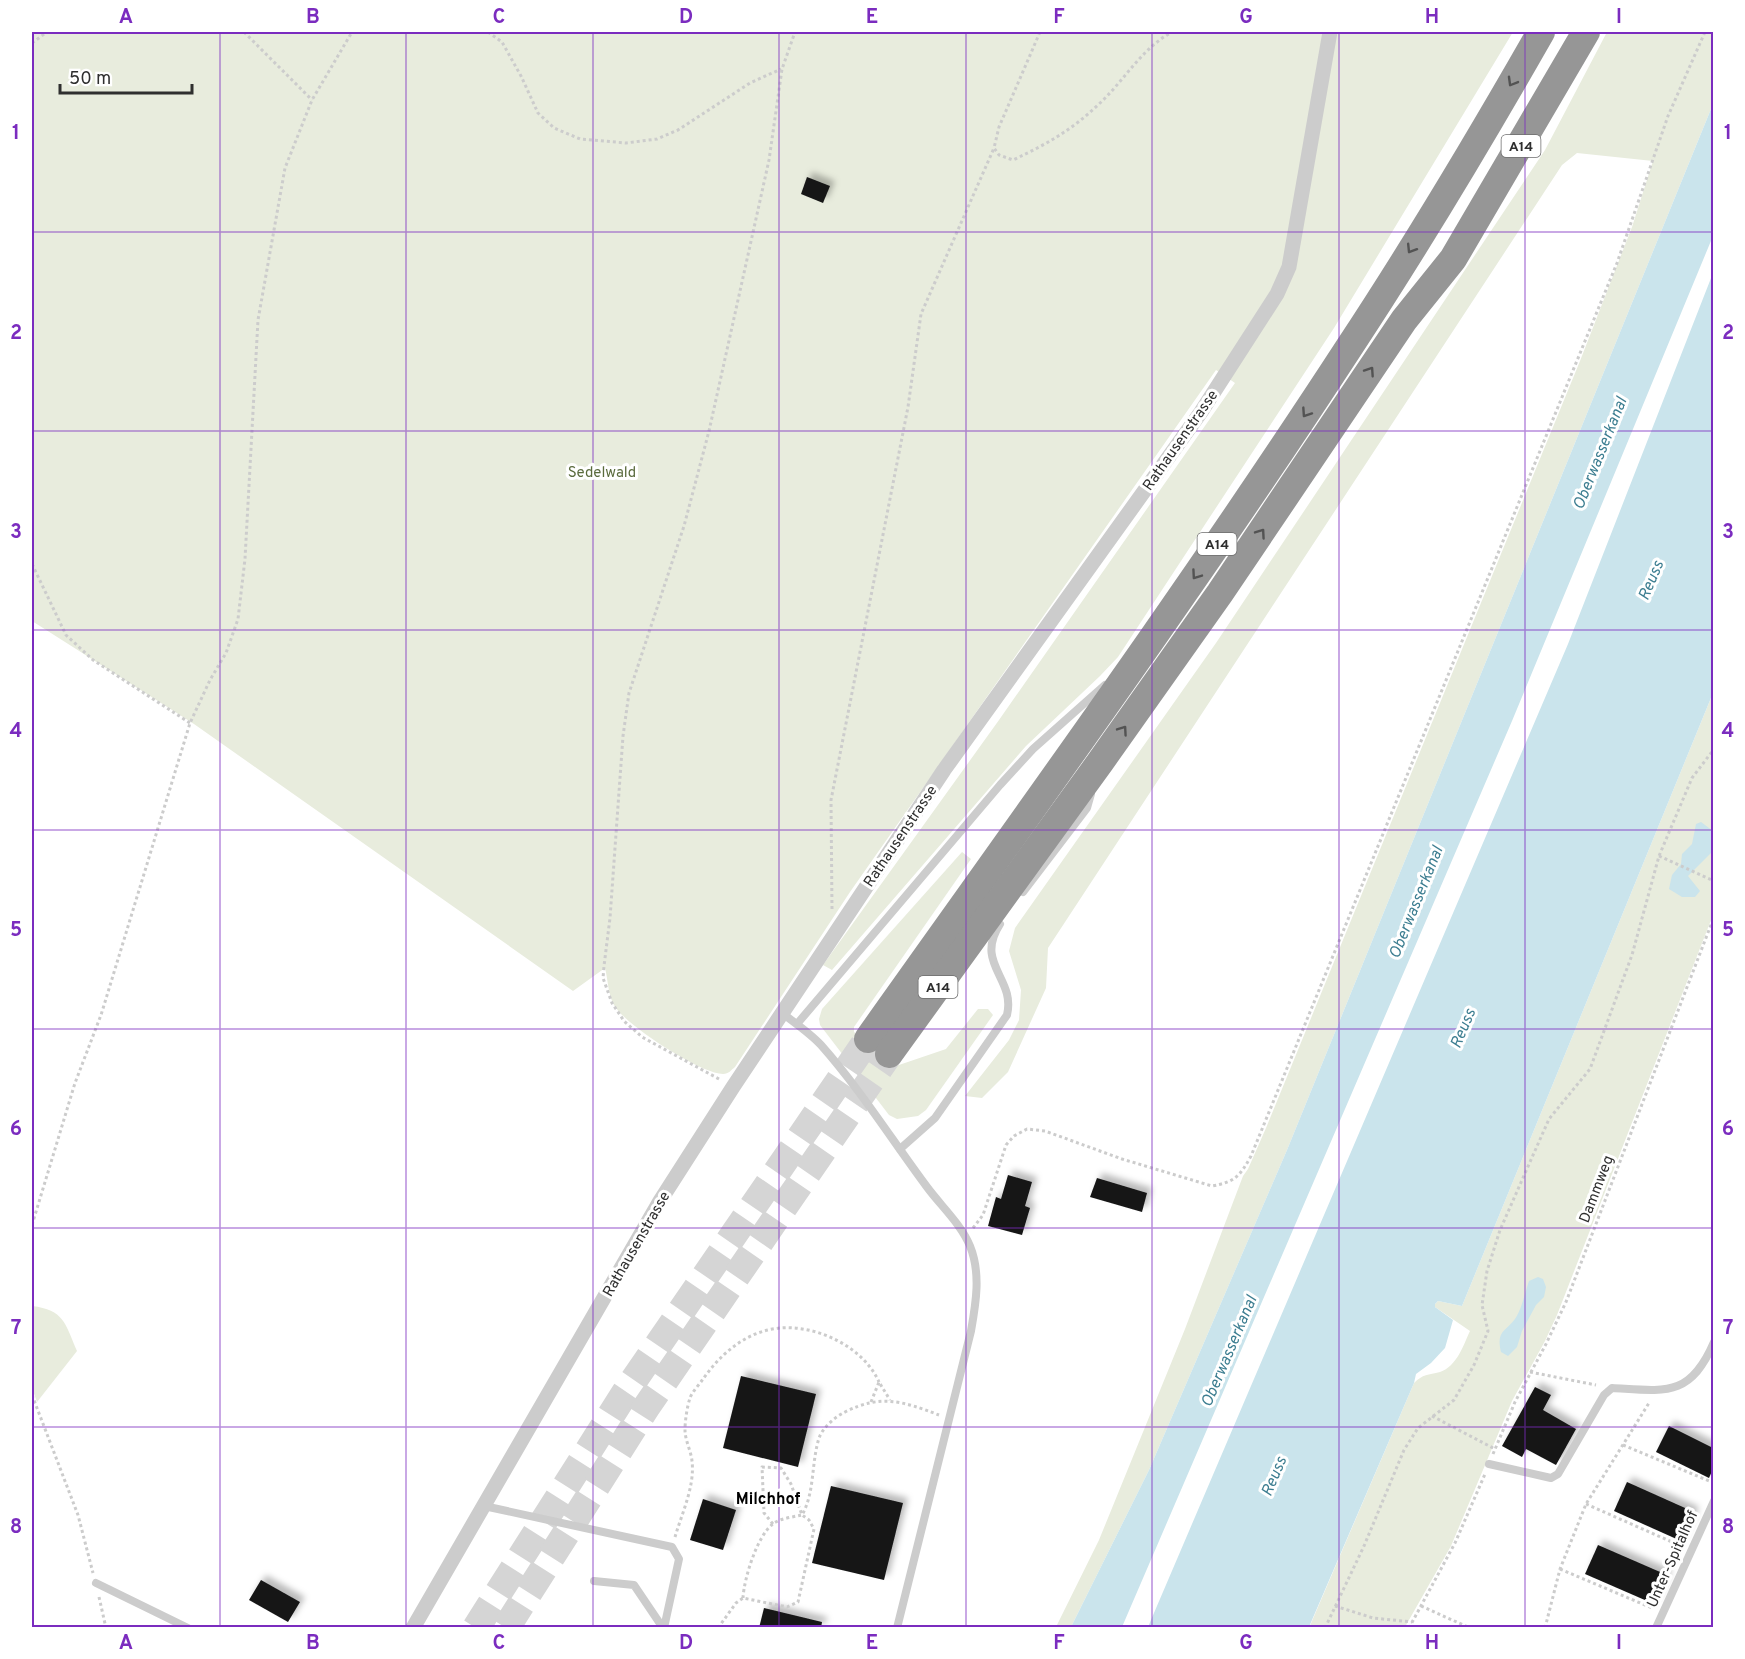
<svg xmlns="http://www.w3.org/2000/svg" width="1745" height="1659" font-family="Overpass,sans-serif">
<defs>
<filter id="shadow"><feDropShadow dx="5" dy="-5" stdDeviation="3" flood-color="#0004"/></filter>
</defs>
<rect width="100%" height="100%" fill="#fff"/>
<g fill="#e8ecdd">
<path d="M32,32h1481l-179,296 -216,329 -18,19 -74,70 -194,224 -9,-5 176,-245 236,-337 -19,-13 -366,522 -115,175c-4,3 -6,7 -12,7 -22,0 -98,-49 -109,-69 -6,-11 -6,-25 -9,-37l-32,23 -379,-267 -162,-103z"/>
<polygon points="1607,32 1713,32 1713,104 1287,1150 1149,1470 1071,1627 1056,1627 1099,1540 1185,1329 1243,1176 1248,1169 1266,1128 1580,361 1632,227 1653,161 1577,153 1562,165 1048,948 1046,988 1008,1072 982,1098 965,1096 1009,1040 1019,1020 1021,990 1009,951 1015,928 1216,643 1545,150"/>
<path d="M1713,693v222l-156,400 -12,26 -33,60 -61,145 -46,81 -96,1 105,-245c9,-9 14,-8 26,-11 17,-6 23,-26 30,-41l-35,-24v-3l3,-3 24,5z"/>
<polygon points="962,852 971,859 854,1027 854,1032 896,1066 946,1049 978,1009 988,1009 993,1015 926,1110 918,1116 897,1119 889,1115 820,1025 819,1019 822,1009"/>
<path d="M32,1306c32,4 33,17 45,45l-40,51 -5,-14z"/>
</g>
<g fill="#cae4ec">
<polygon points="1713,104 1713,236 1512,721 1122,1627 1071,1627 1149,1470 1287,1150"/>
<polygon points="1713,273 1713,693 1462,1306 1438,1301 1435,1304 1435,1307 1453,1320 1445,1348 1431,1363 1416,1374 1414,1383 1309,1627 1148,1627 1568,644"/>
<polygon points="1701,822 1713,831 1713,851 1688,876 1700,891 1695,897 1682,897 1669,889 1672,875 1681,864 1682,854 1692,844 1696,824"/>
<path d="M1538,1277l5,2 3,8 -2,10 -8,8 -14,26 -5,16 -9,9 -7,-4c-5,-21 4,-20 14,-33 7,-10 10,-27 14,-38z"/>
</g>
<g fill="#161616" filter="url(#shadow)">
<polygon points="807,177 830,186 823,203 801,194"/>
<polygon points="1008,1175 1032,1182 1025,1206 1030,1208 1022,1235 988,1226 996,1197 1001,1199"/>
<polygon points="1097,1178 1147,1193 1142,1212 1090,1197"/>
<polygon points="741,1376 816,1394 798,1467 723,1448"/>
<polygon points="1535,1387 1551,1395 1543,1410 1576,1429 1556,1465 1526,1449 1522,1457 1502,1446"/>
<polygon points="1669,1426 1713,1448 1713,1469 1709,1478 1656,1452"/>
<polygon points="1627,1482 1694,1512 1681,1541 1614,1511"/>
<polygon points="831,1486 903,1503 884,1580 812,1563"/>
<polygon points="703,1499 736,1510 723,1550 690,1540"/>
<polygon points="1598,1545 1667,1575 1654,1604 1585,1574"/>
<polygon points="261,1580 300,1602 288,1622 249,1600"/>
<polygon points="764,1608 822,1622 821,1628 759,1628"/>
</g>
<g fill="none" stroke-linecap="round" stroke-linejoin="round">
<g stroke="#d5d5d5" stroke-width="28" stroke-dasharray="28 14" stroke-linecap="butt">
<polyline points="476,1628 625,1393 868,1039"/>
<polyline points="506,1628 647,1406 889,1054"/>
</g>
<g stroke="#ccc" stroke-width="3" stroke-dasharray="3 3" stroke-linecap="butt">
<polyline points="244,32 312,100"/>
<polyline points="488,32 502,42 521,76 538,113 554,128 580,139 626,143 657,139 678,130 750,83 781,69"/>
<path d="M1040,32l-41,95 -5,21 5,7 14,5c34,-16 59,-30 86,-56 25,-23 42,-55 73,-72"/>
<polyline points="32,43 47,32"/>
<polyline points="32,564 66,635 93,660 190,723"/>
<polyline points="1659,856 1714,881"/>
<polyline points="832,909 831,800 908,407 921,314 994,148"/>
<polyline points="719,1079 642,1037 624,1021 612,1003 603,978 604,966 610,918 623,736 629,693 684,526 709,431 769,160 782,69 795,32"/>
<polyline points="32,1225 75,1083 101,1015 190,723 210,680 226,653 238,619 245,559 258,320 285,168 312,100 352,32"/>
<path d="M973,1228l10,-13 23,-70 8,-9 13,-7 18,2 77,28 90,27c23,-4 28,-10 39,-30l366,-893 51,-147 37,-84"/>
<polyline points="1530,1372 1596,1385"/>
<polyline points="32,1395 78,1515 93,1573"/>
<polyline points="871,1402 879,1382 890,1400"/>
<polyline points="1432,1416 1495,1449"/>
<polyline points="1623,1445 1714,1483"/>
<polyline points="1493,1454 1515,1402 1546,1344 1566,1302 1714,917"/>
<polyline points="1586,1504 1681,1546"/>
<path d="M675,1537c7,-24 20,-51 17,-76 -1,-10 -7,-21 -7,-31 0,-9 2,-23 5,-32 2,-6 9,-13 13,-19 25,-35 59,-59 105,-49 29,6 59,25 71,52"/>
<polyline points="1560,1569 1652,1608"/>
<polyline points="99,1597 106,1628"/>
<path d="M743,1598c1,-19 14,-63 31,-75 8,-5 19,-6 28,-8 13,-23 9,-51 17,-77 4,-11 16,-21 26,-26 36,-18 57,-11 94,3"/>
<polyline points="1335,1606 1373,1618 1412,1622"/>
<polyline points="1421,1606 1470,1628"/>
<polyline points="718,1628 736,1603 743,1598 787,1607 798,1602 814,1529 809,1520 802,1515 791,1484 781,1468 762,1467 764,1513 773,1524"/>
<polyline points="1325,1628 1364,1546 1404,1450 1418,1428 1454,1400 1474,1365 1488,1331 1482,1305 1487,1271 1500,1230 1549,1119 1590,1069 1632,955 1659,856 1692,778 1714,749"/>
<polyline points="1409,1628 1455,1543 1485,1474"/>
<polyline points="1545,1628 1560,1569 1586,1504 1649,1403"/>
</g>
<g stroke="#ccc" stroke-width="8">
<polyline points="1023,892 1087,808 1091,794"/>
<path d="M782,1013c13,10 28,20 39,32 39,44 71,95 106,142 14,19 34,37 43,59 11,27 6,57 1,85l-74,297"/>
<polyline points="797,1024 1000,785 1033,749 1105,685"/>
<path d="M900,1149l35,-31 72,-103c9,-37 -33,-51 -7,-91"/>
<path d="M1489,1464l62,14 7,-4 46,-79 8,-7c53,3 78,10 102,-46"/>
<polyline points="484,1506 672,1547 679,1559 664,1628"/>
<polyline points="594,1581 634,1585 663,1628"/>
<polyline points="96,1583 188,1628"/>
<polyline points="1656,1628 1714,1501"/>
</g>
<polyline stroke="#ccc" stroke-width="15" points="413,1628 660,1201 733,1087 944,770 1201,412 1277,294 1289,267 1330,32"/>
<g stroke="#969696" stroke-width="28">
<path d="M868,1039c162,-228 327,-455 480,-690 68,-103 132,-210 193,-317"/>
<polyline points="889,1054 1101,761 1220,593 1404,320 1453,259 1586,32"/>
</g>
</g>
<defs><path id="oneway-chevron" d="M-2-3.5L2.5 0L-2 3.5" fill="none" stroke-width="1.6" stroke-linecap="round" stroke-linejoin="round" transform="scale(1.5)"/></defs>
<g stroke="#535353">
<use href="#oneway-chevron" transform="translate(1512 82) rotate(120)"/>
<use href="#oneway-chevron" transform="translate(1411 249) rotate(122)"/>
<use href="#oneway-chevron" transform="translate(1370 371) rotate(-56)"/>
<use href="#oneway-chevron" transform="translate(1306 413) rotate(124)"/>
<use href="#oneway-chevron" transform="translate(1261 533) rotate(-55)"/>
<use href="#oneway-chevron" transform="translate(1196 575) rotate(125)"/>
<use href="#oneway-chevron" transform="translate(1123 730) rotate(-55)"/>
</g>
<path fill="none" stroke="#7b2cbf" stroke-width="1.5" stroke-opacity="0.55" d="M220,32v1596M406,32v1596M593,32v1596M779,32v1596M966,32v1596M1152,32v1596M1339,32v1596M1525,32v1596M32,232h1682M32,431h1682M32,630h1682M32,830h1682M32,1029h1682M32,1228h1682M32,1427h1682"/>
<g text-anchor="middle" stroke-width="6" stroke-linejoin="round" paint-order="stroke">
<g fill="#fff" stroke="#6d6d6d" stroke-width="1.5">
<rect x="1501.5" y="135" width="39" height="22" rx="4.5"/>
<rect x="1197.5" y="533" width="39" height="22" rx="4.5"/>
<rect x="918.5" y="976" width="39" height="22" rx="4.5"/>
</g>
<g font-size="14" font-weight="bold" fill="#2f2f2f">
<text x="1521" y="151">A14</text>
<text x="1217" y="549">A14</text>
<text x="938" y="992">A14</text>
</g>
<g font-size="15" fill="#2f2f2f" stroke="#fff">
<text transform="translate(1180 440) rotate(-55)" y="5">Rathausenstrasse</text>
<text transform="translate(900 836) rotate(-56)" y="5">Rathausenstrasse</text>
<text transform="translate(1596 1189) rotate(-69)" y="5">Dammweg</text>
<text transform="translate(636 1244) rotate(-60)" y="5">Rathausenstrasse</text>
<text transform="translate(1672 1559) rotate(-66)" y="5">Unter-Spitalhof</text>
</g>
<g font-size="15" fill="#5a6b3d" stroke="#fff">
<text x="602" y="477">Sedelwald</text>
</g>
<g font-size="16" font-style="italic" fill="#3d7e91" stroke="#fff">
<text transform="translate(1599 453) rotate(-68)" y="6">Oberwasserkanal</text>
<text transform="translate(1650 580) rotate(-67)" y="6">Reuss</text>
<text transform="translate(1415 902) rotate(-68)" y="6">Oberwasserkanal</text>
<text transform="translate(1462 1028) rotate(-67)" y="6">Reuss</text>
<text transform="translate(1228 1351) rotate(-67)" y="6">Oberwasserkanal</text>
<text transform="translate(1273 1476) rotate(-67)" y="6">Reuss</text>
</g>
<g font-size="16" font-weight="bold" fill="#000" stroke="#fff">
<text x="768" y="1504">Milchhof</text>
</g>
</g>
<rect width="1745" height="1659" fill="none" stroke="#ffffff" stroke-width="66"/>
<path d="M60 84v9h132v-9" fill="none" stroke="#2f2f2f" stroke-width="3"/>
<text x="69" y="84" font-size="18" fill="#2f2f2f" stroke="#ffffff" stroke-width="4.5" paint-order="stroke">50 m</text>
<rect x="33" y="33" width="1679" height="1593" fill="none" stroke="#7b2cbf" stroke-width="2"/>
<g font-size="20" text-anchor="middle" font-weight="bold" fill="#7b2cbf">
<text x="126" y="23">A</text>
<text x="313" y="23">B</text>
<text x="499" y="23">C</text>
<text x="686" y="23">D</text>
<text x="872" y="23">E</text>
<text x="1059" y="23">F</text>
<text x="1246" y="23">G</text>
<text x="1432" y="23">H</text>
<text x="1619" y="23">I</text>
<text x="16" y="139">1</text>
<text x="1728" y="139">1</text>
<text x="16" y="339">2</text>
<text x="1728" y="339">2</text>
<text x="16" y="538">3</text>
<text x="1728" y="538">3</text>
<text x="16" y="737">4</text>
<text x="1728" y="737">4</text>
<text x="16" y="936">5</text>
<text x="1728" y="936">5</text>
<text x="16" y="1135">6</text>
<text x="1728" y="1135">6</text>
<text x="16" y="1334">7</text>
<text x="1728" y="1334">7</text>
<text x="16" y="1533">8</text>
<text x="1728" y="1533">8</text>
<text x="126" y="1649">A</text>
<text x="313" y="1649">B</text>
<text x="499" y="1649">C</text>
<text x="686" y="1649">D</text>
<text x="872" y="1649">E</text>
<text x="1059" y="1649">F</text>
<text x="1246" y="1649">G</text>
<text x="1432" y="1649">H</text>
<text x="1619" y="1649">I</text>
</g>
</svg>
